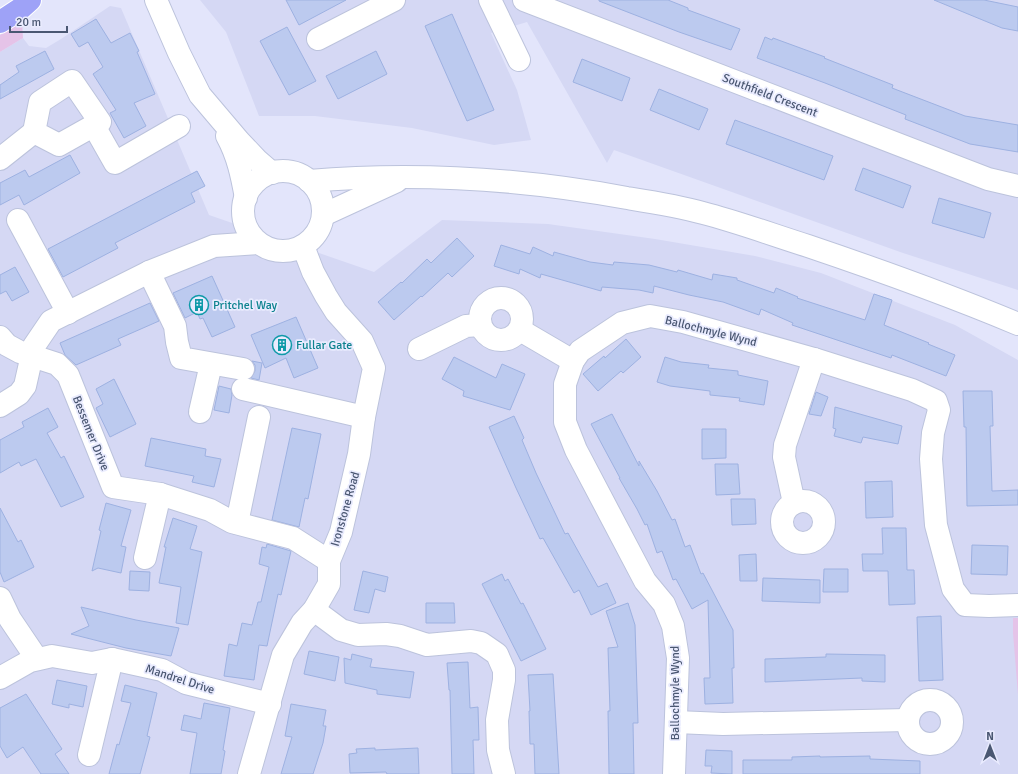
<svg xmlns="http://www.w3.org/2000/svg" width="1018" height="774" font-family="Signika,sans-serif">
<rect width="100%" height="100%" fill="#e3e5fb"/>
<g fill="#d5d8f4">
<polygon points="200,0 1018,0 1018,290 903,253 614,150 607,163 527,22 491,33 517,90 531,140 494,145 412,128 315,116 259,116 226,32"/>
<polygon points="110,6 121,8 209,215 374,272 442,220 548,224 655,239 755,256 821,273 955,325 1018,360 1018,774 0,774 0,52 23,38 29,46 46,48 61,39"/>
</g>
<g fill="#e5c3e8">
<polygon points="22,22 23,38 0,52 0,35"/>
<polygon points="1013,618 1018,618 1018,695 1013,633"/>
</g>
<g fill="#bccaef" stroke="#9db1e1">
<polygon points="286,0 346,0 299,25"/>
<polygon points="599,0 668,0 688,8 688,10 740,29 731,50 679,32 599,1"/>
<polygon points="934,0 984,0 1018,7 1018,31 1002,28"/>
<polygon points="452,14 494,110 467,121 425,26"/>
<polygon points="96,19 111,43 130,33 139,51 137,52 155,94 134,103 146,126 124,138 110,113 116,110 93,74 103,67 88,42 79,47 71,34"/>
<polygon points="287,27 316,81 289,95 260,41"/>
<polygon points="765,37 772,40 773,38 825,57 824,58 893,85 892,88 965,116 1018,125 1018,152 970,144 905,119 906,115 825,83 757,58"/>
<polygon points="45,51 54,69 0,99 0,85 19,72 16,66"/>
<polygon points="376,51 387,74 338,99 326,76"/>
<polygon points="582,59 630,78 622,101 573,82"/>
<polygon points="659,89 708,109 699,130 650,110"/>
<polygon points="735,120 833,156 824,180 726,144"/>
<polygon points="70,155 80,173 24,205 19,195 0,205 0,183 25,170 29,177"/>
<polygon points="863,168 911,186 903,208 855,190"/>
<polygon points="197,171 205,186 191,193 195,202 115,243 118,248 63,277 48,249"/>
<polygon points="939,198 991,213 984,238 932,223"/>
<polygon points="457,238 474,256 452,277 448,273 422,297 421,296 394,320 378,302 401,282 402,283 427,259 431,263"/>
<polygon points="501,245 530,254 533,247 553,256 554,252 590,262 613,265 614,262 649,265 677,272 678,270 712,280 713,274 737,278 737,280 774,293 776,288 798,297 797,298 865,320 874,294 892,300 884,325 929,343 928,344 955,355 946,376 892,355 891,358 792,325 793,323 761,309 759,315 723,302 689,295 654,286 653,293 639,290 602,287 601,291 541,274 540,278 520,269 519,274 494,266"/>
<polygon points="15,267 29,292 12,301 6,291 0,294 0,275"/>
<polygon points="212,276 235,327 212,337 203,318 200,319 197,312 185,318 173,293"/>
<polygon points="150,303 159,321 118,339 121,345 76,365 65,355 60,343"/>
<polygon points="296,317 318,368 294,378 286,358 265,368 251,335"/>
<polygon points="626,339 641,357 623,373 621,371 598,391 583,374 604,356 605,358"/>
<polygon points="454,357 496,378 502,364 525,374 510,410 463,396 464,391 442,379"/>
<polygon points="665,357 681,362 709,365 708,368 738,371 738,375 768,381 764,405 739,401 740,398 710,395 710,391 670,386 657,382"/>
<polygon points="252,361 262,363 259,380 251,378 255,371 255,365"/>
<polygon points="114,379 136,424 110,437 96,408 103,404 96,389"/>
<polygon points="219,386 231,389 232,395 229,413 214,410"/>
<polygon points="963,391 992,391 993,426 990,426 992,491 1018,490 1018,505 967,506 966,427 964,427"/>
<polygon points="816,392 828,397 821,416 809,414"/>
<polygon points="835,407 902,426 898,444 863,437 861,443 834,436 836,429 833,428"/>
<polygon points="48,408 58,427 47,433 61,458 64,456 84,497 61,507 36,459 21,466 19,462 0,473 0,440 24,427 22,422"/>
<polygon points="612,414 639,466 639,461 657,491 672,520 675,519 685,547 690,545 701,574 703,573 733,630 734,668 732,668 733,703 705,704 704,678 710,678 708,600 692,609 676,579 673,580 662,551 657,553 647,524 645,525 637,509 619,478 620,478 591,424"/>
<polygon points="514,416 524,438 522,440 536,473 565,534 568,533 598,587 607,583 616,603 591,615 579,590 574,593 543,538 540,539 516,488 489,427"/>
<polygon points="292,428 321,434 308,499 305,498 299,527 272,520"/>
<polygon points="702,429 726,429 726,458 702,459"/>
<polygon points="151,438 206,449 205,456 221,459 214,487 192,482 194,476 145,466"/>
<polygon points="715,464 738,464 740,494 716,495"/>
<polygon points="892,481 893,517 866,518 865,482"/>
<polygon points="731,499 755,499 756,524 732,525"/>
<polygon points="106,503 131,510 121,546 126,547 121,573 98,568 92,571 101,531 99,530"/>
<polygon points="0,508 18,542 21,540 34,567 4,582 0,572"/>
<polygon points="173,518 197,526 190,549 202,552 188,625 176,623 181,587 159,583 166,547 164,547"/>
<polygon points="882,528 906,528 907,570 914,570 915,604 889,605 888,571 863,571 862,554 883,554"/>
<polygon points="267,544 291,551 281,595 278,594 267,646 259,645 254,680 224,676 229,644 237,646 242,623 252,625 258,602 261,602 269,567 259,564 262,547 266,548"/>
<polygon points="972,545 1008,546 1007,575 971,574"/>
<polygon points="756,554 757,581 740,581 739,555"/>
<polygon points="824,569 848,569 848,592 823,592"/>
<polygon points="130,571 150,572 149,591 129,590"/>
<polygon points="363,571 388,577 385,592 375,589 369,613 354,610"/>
<polygon points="502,574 505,581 508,579 521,604 523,603 546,649 521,661 482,584"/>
<polygon points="763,578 820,580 820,603 762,601"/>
<polygon points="426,603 454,603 455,623 426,623"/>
<polygon points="628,603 635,625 638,723 633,723 634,774 609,774 608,711 610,711 608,648 618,647 606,611"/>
<polygon points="81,607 136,620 179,628 171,656 126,648 71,634 89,626"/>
<polygon points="941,616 943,680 919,681 917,617"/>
<polygon points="309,651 339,657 335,681 304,674"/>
<polygon points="352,654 372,659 370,667 414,672 410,698 377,694 377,690 345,683 344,658 351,660"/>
<polygon points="826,654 885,655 885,682 862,681 862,678 765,682 765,659 826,657"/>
<polygon points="468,662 470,708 478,707 479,740 473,740 474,774 452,774 450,690 449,690 447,663"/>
<polygon points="553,674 559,774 535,774 534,744 530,744 529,711 530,711 528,675"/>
<polygon points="57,680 87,686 83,707 69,704 69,708 52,704"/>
<polygon points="125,685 157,693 147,736 150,737 140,774 109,774 117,744 119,745 131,703 121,701"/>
<polygon points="26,694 62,749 55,754 69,774 41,774 23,747 7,758 0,746 0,708"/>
<polygon points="204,703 230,708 223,750 225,751 221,774 190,774 197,733 181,730 184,715 201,719"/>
<polygon points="291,704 326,710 323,726 326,726 323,743 313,774 281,774 292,737 285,736"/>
<polygon points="375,748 375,750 418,748 419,774 387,774 386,772 350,773 349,754 357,753 356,749"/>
<polygon points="706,750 732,751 732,774 711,773 712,766 705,766"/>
<polygon points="820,756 820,757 870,756 870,759 920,761 920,774 743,774 743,760 792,760 792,757"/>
</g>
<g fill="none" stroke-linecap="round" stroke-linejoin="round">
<g stroke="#bcc3dc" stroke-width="24">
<g id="minor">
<polyline points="156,0 179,53 200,95 239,141 257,160 272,173"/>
<polyline points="490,0 519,60"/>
<polyline points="524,0 988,179 1018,186"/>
<polyline points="318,39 394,0"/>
<polygon points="72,81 100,122 59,145 34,132 40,102"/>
<polyline points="94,126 115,163 179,126"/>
<path d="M227,136c11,20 15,40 19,62"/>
<polyline points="0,159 34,132"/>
<circle cx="283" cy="211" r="40"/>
<path d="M309,181c104,-9 215,-2 318,17 25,4 51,8 76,15 35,9 70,22 105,33 71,24 141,49 210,78"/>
<polyline points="323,215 397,181"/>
<polyline points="18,220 68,313"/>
<polyline points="149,272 175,326 177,342 181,358 243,369"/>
<circle cx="501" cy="319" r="21"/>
<polyline points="520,330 573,361"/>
<polyline points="0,337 7,345 20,352 57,364 68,375 113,487 160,494 145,558"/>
<polyline points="419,349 466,326 480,325"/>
<polyline points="243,389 364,417"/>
<polyline points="0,406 19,394 25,386 34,346 51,321 149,272 214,246 258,243"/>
<polyline points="200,412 211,364"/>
<polyline points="160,494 210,510 232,522 293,538 329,561"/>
<circle cx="803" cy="522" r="21"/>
<polyline points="794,503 784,457 785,445 814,359"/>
<polyline points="237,523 259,417"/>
<polyline points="0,598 10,619 37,659"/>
<polyline points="314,610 341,630 358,635 386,634 400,636 427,645 471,641 481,643 497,654 504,670 504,680 497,720 498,750 504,774"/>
<polyline points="0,678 30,661 52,656 92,663 112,659 162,670 186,683 270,704"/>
<circle cx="930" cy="722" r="22"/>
<polyline points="676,722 723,724 907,720"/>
<polyline points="89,755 112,659"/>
<polyline points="249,774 283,655 302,623 314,610 329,584 329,561 341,532 359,454 364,417 374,368 362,341 336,312 326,296 313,272 303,246"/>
<polyline points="674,774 678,658 673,626 664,604 645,581 576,450 565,422 565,384 573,361 580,351 622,323 650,316 683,322 814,359 912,390 936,401 939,410 933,433 931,459 936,525 953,589 965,605 989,606 1018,605"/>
</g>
</g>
<g stroke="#fff" stroke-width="24">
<polyline id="major" points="0,22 20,9 30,0"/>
</g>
<use href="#minor" stroke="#fff" stroke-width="22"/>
<use href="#major" stroke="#9ea2f7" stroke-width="22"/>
</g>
<defs>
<g id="building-ring" transform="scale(1)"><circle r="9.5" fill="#e9ebfe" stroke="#0f9aa8" stroke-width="1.5"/><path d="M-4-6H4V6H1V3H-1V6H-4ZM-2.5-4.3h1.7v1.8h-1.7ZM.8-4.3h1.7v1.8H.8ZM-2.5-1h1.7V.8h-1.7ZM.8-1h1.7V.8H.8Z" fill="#0f9aa8"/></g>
</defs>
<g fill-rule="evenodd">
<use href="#building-ring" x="199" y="305"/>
<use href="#building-ring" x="282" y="345"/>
</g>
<g text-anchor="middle" stroke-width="3.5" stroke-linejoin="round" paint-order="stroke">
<g font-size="12" fill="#4a5772" stroke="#e9ebfe">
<text transform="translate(770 95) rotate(21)" y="4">Southfield Crescent</text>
<text transform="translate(711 331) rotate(14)" y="4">Ballochmyle Wynd</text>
<text transform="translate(91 433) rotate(68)" y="4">Bessemer Drive</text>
<text transform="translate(345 509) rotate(-74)" y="4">Ironstone Road</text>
<text transform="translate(180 679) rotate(18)" y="4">Mandrel Drive</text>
<text transform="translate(675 693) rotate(-90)" y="4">Ballochmyle Wynd</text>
</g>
<g font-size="12" fill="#0d838f" stroke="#e9ebfe" text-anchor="start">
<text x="213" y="309">Pritchel Way</text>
<text x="296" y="349">Fullar Gate</text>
</g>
</g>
<g transform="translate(990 746)" stroke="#e9ebfe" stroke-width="3" paint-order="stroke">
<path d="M0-3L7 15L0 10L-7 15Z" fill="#4a5772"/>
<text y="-6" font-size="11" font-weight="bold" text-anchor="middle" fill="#4a5772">N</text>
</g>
<path d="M10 26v6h57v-6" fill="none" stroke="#4a5772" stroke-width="2"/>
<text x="16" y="26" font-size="12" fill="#4a5772" stroke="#e9ebfe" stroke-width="3" paint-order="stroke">20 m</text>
</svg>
